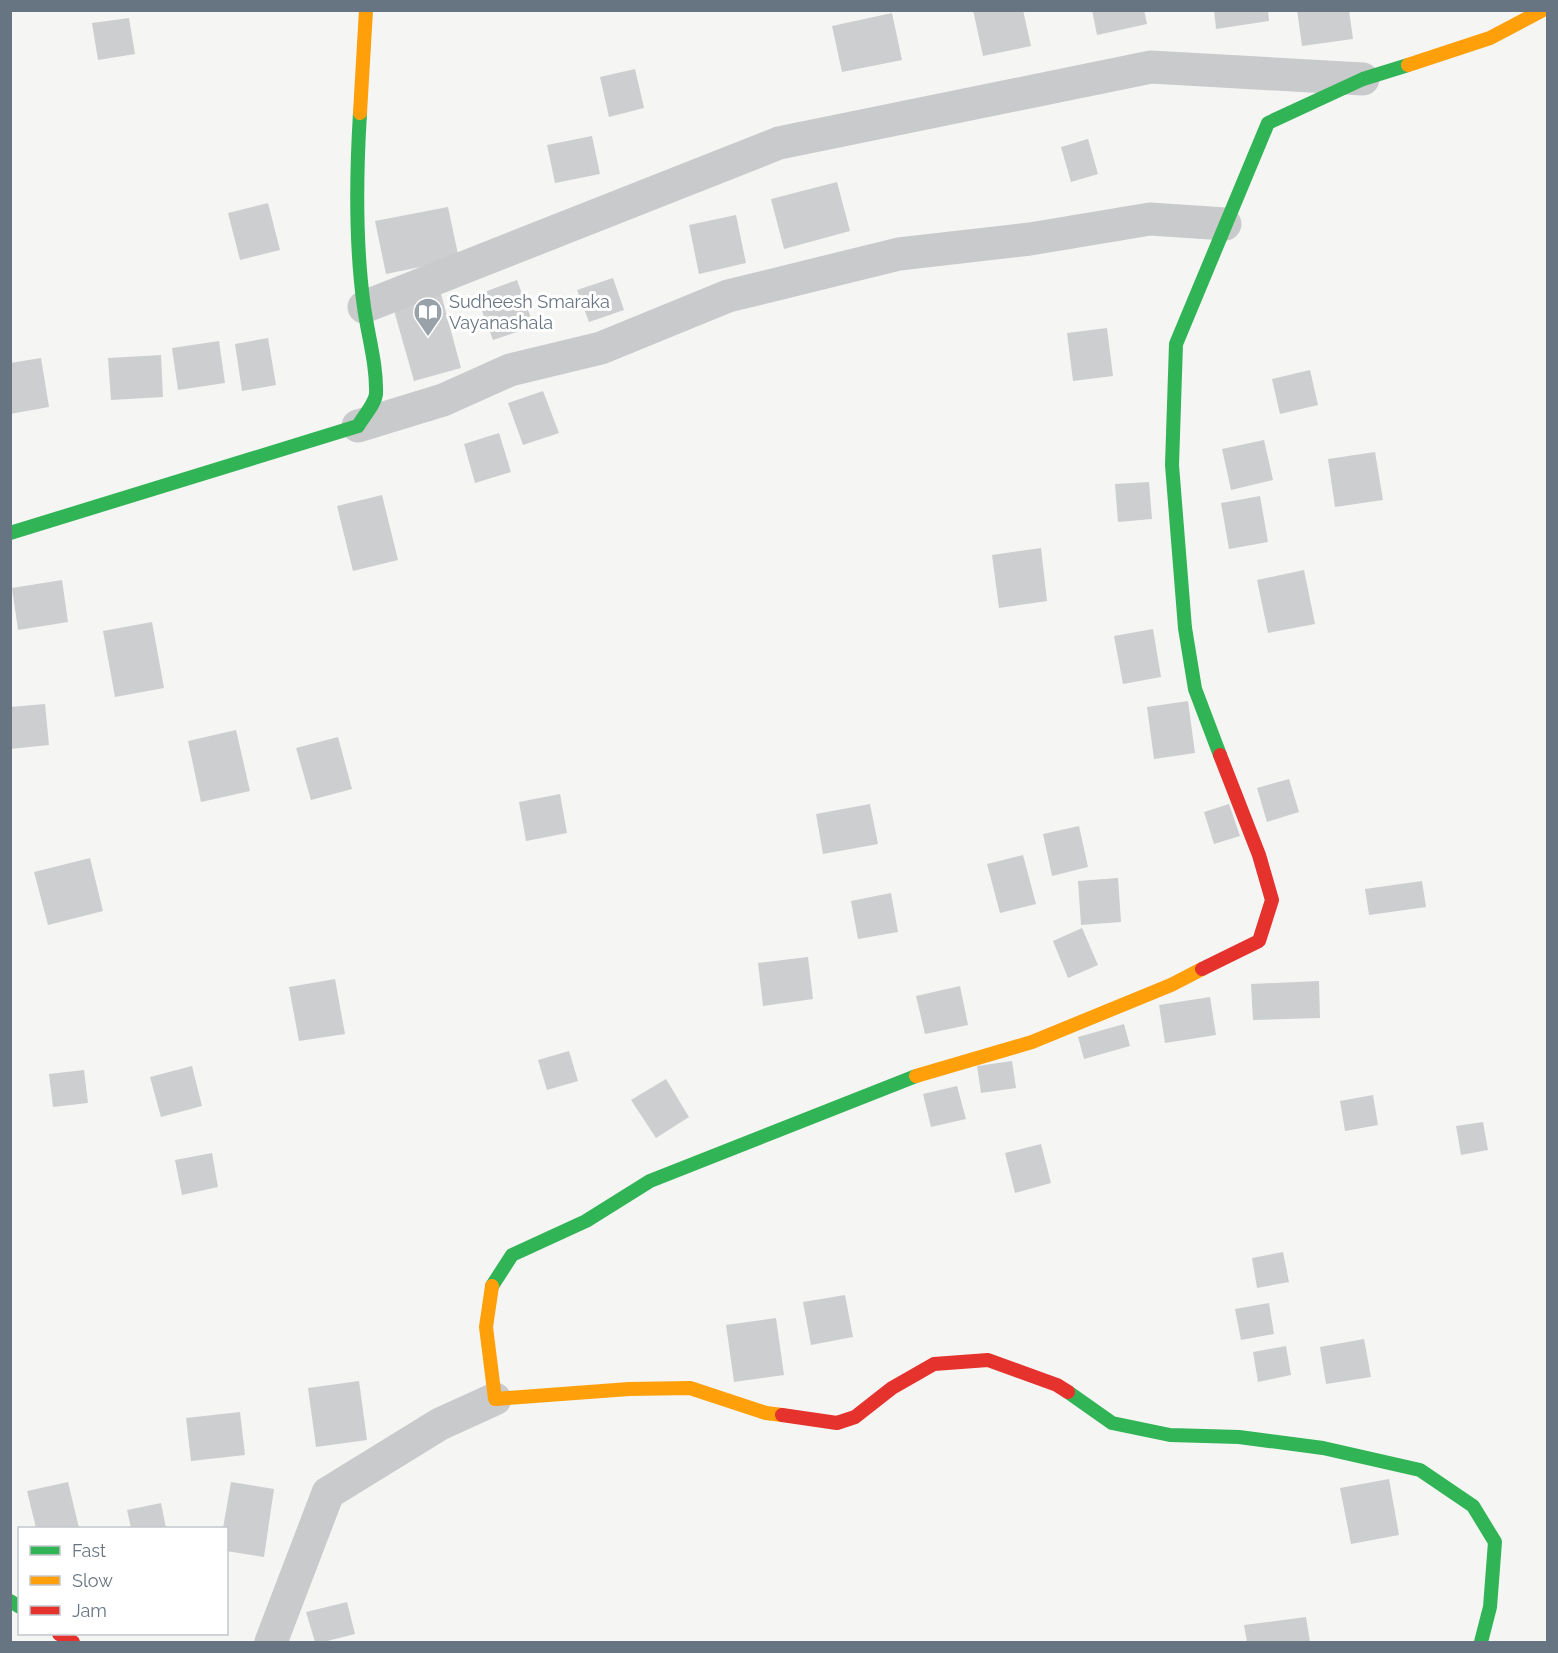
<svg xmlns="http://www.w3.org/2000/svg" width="1558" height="1653" font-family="Raleway,sans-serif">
<rect width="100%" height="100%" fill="#f5f5f4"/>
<g fill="#cdcecf">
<polygon points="973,10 1023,10 1031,46 983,56"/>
<polygon points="1092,10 1144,10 1147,24 1097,35"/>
<polygon points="1214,10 1268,10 1269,21 1216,29"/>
<polygon points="1297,10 1349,10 1353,39 1302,46"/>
<polygon points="892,13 902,60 842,72 832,26"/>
<polygon points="129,18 135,54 98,60 92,23"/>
<polygon points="635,69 644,108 609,117 600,77"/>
<polygon points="592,136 600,174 555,183 547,145"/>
<polygon points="1088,139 1098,174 1071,182 1061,147"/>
<polygon points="837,182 850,231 784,249 771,199"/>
<polygon points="268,203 280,250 240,260 228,213"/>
<polygon points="448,207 459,259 386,274 375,221"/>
<polygon points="736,215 746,263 699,274 689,225"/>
<polygon points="613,278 624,310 589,322 577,290"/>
<polygon points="517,280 534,326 493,340 476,295"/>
<polygon points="441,294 461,368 414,381 393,307"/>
<polygon points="1107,328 1113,376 1073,381 1067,333"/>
<polygon points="268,338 276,385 242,391 235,344"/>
<polygon points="219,341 225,383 178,390 172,348"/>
<polygon points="161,355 163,397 111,400 108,358"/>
<polygon points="41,358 49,407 10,414 10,363"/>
<polygon points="1310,370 1318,405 1280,414 1272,379"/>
<polygon points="543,391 559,433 523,445 508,403"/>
<polygon points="499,433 511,472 475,483 464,444"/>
<polygon points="1264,440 1273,480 1231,490 1222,449"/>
<polygon points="1375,452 1383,500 1335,507 1328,459"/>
<polygon points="1149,482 1152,519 1118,522 1115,484"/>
<polygon points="382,495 398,560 353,571 337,506"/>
<polygon points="1260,496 1268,542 1229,549 1221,503"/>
<polygon points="1041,548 1047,601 999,608 992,555"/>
<polygon points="1304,570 1315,624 1268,633 1257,580"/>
<polygon points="62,580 68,622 18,630 12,588"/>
<polygon points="152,622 164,688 115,697 103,631"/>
<polygon points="1153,629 1161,677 1123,684 1114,636"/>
<polygon points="1188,701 1195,753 1154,759 1147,707"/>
<polygon points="45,704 49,745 10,749 10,707"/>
<polygon points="236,730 250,791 201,802 188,741"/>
<polygon points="338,737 352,789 311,800 296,748"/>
<polygon points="1289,779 1299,812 1267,822 1257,788"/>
<polygon points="560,794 567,833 526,841 519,802"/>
<polygon points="870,804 878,844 823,854 816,814"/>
<polygon points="1229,804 1240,836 1214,844 1204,812"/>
<polygon points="1079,826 1088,867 1052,876 1043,834"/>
<polygon points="1023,855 1036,904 1000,913 987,864"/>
<polygon points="90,858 103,911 48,925 34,872"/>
<polygon points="1118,878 1121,922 1081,925 1078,881"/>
<polygon points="1422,881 1426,907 1369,915 1365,889"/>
<polygon points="891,893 898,932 858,939 851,901"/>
<polygon points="1082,928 1098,965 1068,978 1053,941"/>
<polygon points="808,957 813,999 763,1006 758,963"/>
<polygon points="335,979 345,1034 299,1041 289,987"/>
<polygon points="1319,981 1320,1018 1253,1020 1251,984"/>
<polygon points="960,986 968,1025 925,1034 916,996"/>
<polygon points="1210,997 1216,1035 1165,1043 1159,1005"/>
<polygon points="1124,1024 1130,1046 1084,1059 1078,1037"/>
<polygon points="569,1051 578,1081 547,1090 538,1060"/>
<polygon points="1012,1061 1016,1088 981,1093 977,1066"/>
<polygon points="192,1066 202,1106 161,1117 150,1077"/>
<polygon points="84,1070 88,1103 53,1107 49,1074"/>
<polygon points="666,1079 689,1117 656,1138 631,1100"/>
<polygon points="957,1086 966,1119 931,1127 923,1094"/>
<polygon points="1373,1095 1378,1125 1345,1131 1340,1101"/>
<polygon points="1483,1122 1488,1150 1461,1155 1456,1126"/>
<polygon points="1041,1144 1051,1183 1015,1193 1005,1153"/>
<polygon points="212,1153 218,1187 182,1195 175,1160"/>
<polygon points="1283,1252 1289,1282 1257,1288 1252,1258"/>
<polygon points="845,1295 853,1337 811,1345 803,1302"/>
<polygon points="1269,1303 1274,1334 1241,1340 1235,1309"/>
<polygon points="776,1318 784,1375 734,1382 726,1325"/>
<polygon points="1364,1339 1371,1377 1326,1384 1320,1347"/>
<polygon points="1286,1346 1291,1375 1258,1382 1253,1352"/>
<polygon points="359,1381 367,1440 316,1447 308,1388"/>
<polygon points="240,1412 245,1455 191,1461 186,1418"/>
<polygon points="1389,1479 1399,1535 1351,1544 1340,1488"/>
<polygon points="68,1482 79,1528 36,1528 27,1491"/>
<polygon points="231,1482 274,1489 264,1557 226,1551 226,1528 223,1528"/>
<polygon points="161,1503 166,1528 131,1528 127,1510"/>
<polygon points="347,1602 355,1634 323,1642 315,1642 306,1612"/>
<polygon points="1306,1617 1310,1642 1247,1642 1244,1625"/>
</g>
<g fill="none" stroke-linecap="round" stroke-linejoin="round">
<g stroke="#c9cacb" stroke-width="33">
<polyline points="364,307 779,143 1151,67 1363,79"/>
<polyline points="358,426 443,400 510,370 601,348 728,296 899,254 1030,239 1150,219 1225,224"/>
<polyline points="271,1642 328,1493 440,1424 495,1399"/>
</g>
<g stroke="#30b455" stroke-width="14">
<path d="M10,533l348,-107c5,-9 17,-22 18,-32 1,-29 -8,-58 -12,-87 -9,-64 -8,-129 -4,-194"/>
<polyline points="1220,755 1195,689 1185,628 1172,465 1176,344 1268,123 1363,79 1408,65"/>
<polyline points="492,1286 512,1255 586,1221 650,1181 916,1076"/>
<polyline points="1068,1392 1112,1423 1170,1435 1239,1437 1323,1448 1420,1470 1473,1506 1495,1542 1490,1607 1481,1642"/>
<polyline points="10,1601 20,1607"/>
</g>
<g stroke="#ff9f0a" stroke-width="14">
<polyline points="1408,65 1490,38 1543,10"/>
<polyline points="360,113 366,10"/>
<polyline points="916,1076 1032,1042 1171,985 1202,969"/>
<polyline points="492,1286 486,1327 495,1399 629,1389 690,1388 766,1413 782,1415"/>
</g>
<g stroke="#e5322d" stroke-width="14">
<polyline points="1202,969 1259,941 1272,900 1259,855 1220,755"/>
<polyline points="782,1415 837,1423 855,1417 892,1388 934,1364 988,1360 1057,1385 1068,1392"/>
<polyline points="59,1634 73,1642"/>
</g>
</g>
<defs>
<g id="library-pin" transform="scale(1.5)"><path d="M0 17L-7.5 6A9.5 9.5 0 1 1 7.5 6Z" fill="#99a1a9" stroke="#fff"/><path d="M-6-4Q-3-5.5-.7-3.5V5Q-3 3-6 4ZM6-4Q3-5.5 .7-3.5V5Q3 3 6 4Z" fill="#fff"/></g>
</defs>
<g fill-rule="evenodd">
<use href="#library-pin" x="428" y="312"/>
</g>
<g text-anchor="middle" stroke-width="6" stroke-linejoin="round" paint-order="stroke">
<g font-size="18" fill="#677481" stroke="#fff" text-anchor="start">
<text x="449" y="308">Sudheesh Smaraka<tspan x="449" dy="21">Vayanashala</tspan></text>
</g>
</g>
<rect width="1558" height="1653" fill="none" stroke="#677481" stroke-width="24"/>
<rect x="18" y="1527" width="210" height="108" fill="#ffffff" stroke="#c2c7cd" stroke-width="1.5"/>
<rect x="30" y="1546" width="30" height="9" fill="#30b455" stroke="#c2c7cd" stroke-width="1.5"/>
<text x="72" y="1557" font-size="18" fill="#677481">Fast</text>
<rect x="30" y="1576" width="30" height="9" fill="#ff9f0a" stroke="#c2c7cd" stroke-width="1.5"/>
<text x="72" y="1587" font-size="18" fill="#677481">Slow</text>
<rect x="30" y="1606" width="30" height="9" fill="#e5322d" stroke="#c2c7cd" stroke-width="1.5"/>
<text x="72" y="1617" font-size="18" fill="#677481">Jam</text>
</svg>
